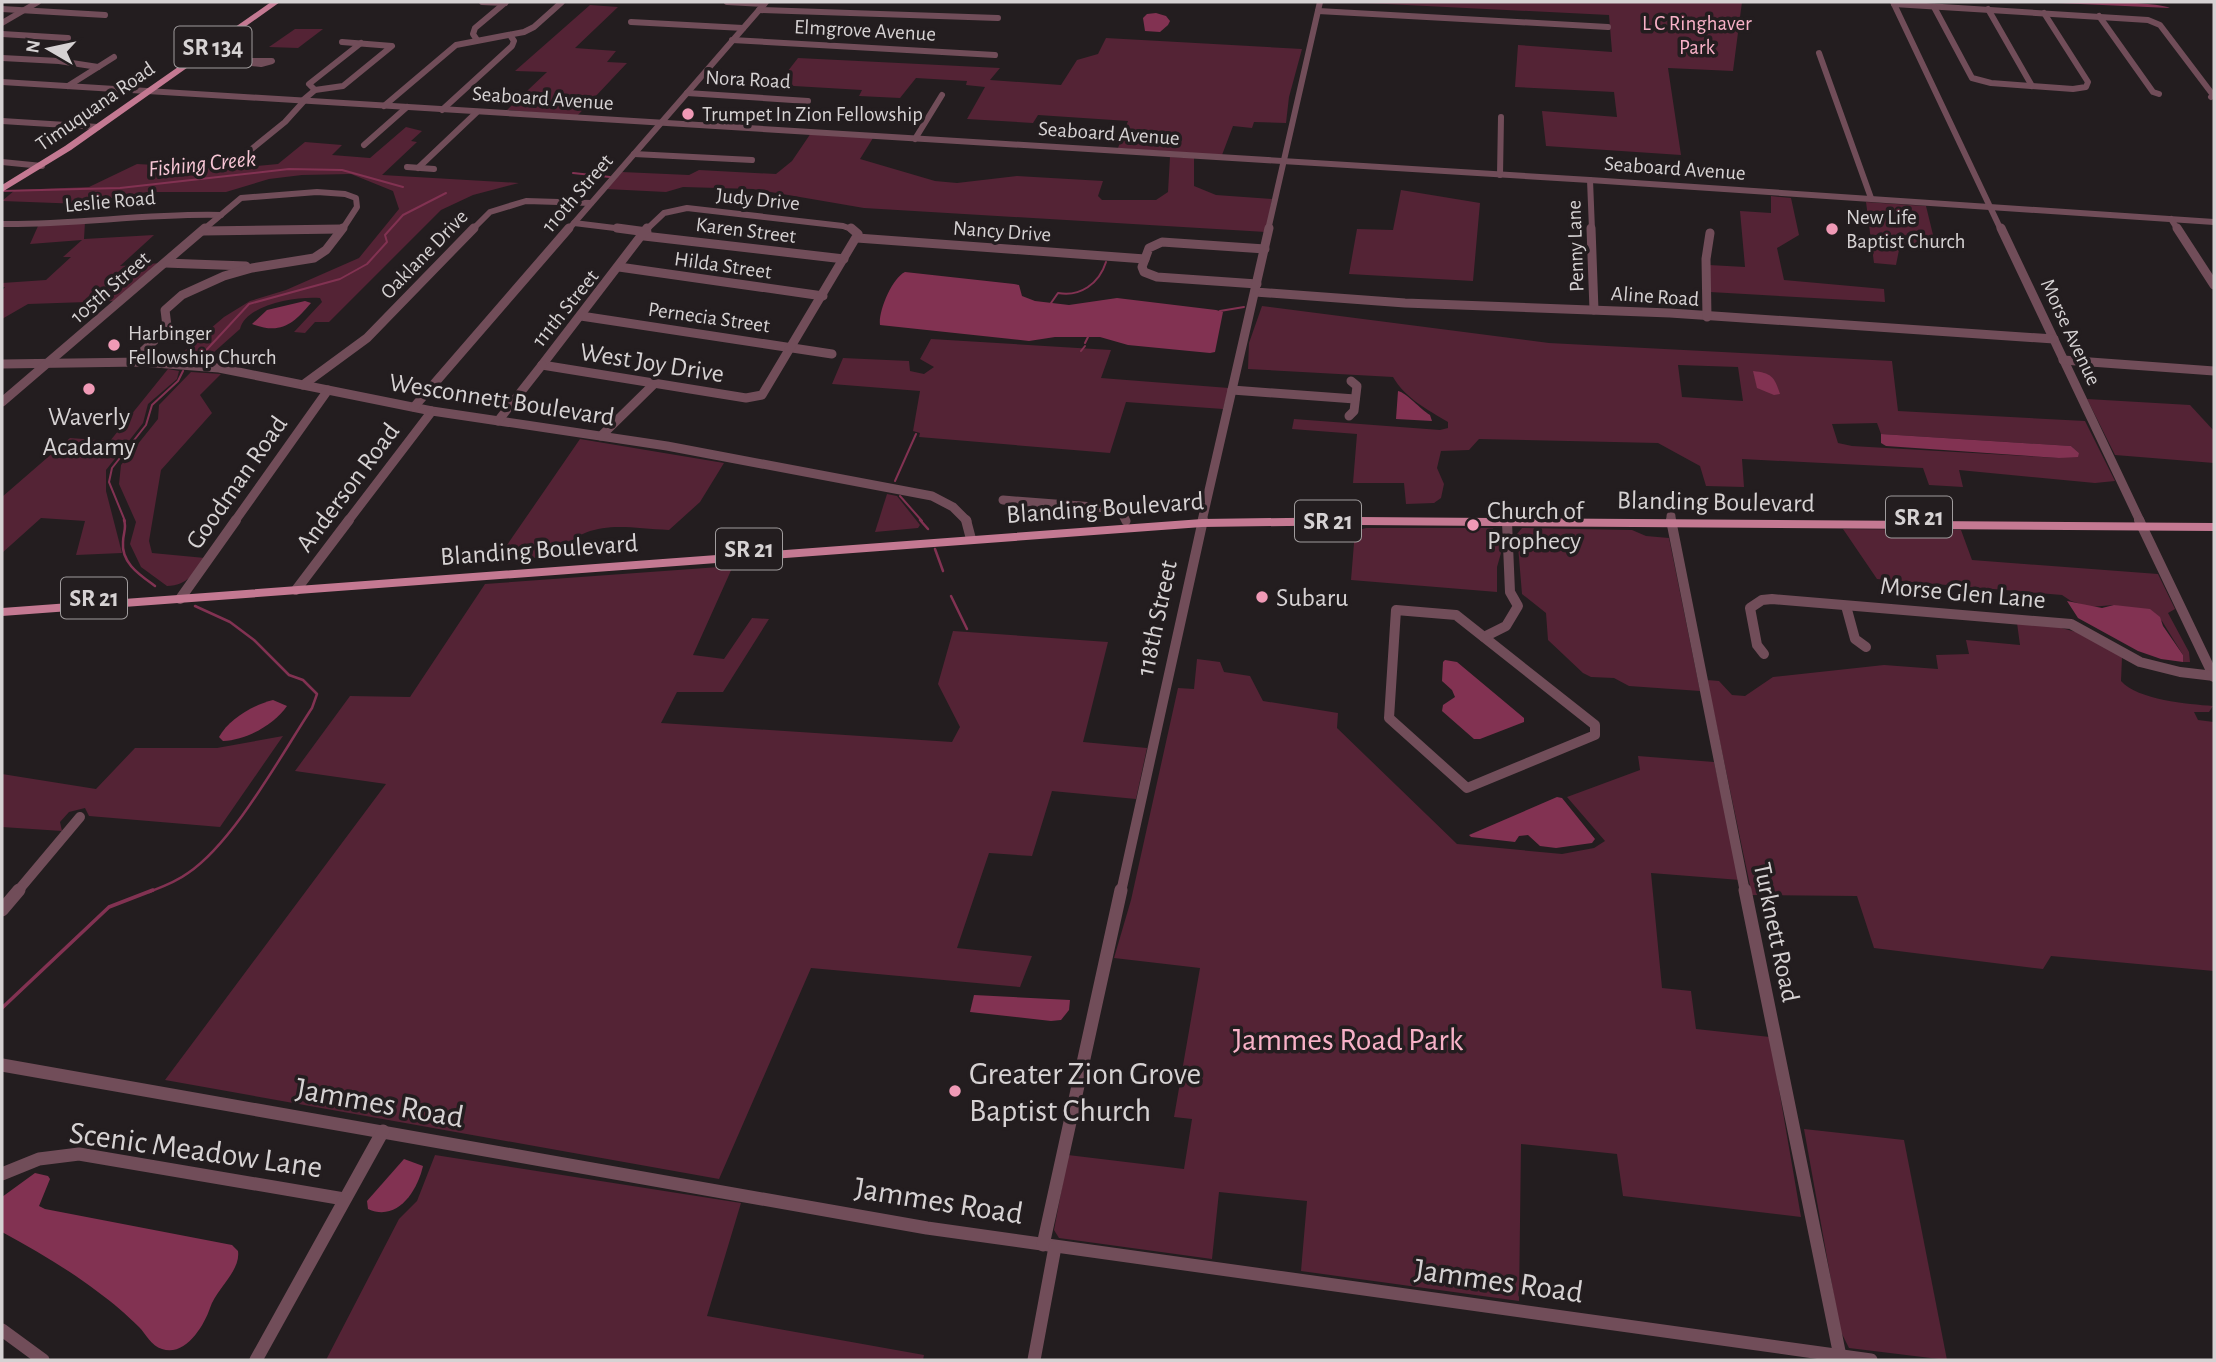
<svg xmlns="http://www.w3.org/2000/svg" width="2216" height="1362" font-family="'Alegreya Sans',sans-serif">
<rect width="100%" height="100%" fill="#231d1f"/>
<g fill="#542335" fill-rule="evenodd">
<polygon points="1346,2 1742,2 1733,71 1668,68 1681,155 1546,146 1542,111 1617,117 1614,92 1515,87 1518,45 1612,52 1609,15"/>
<polygon points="590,5 618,7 575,48 616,51 607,62 627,63 577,116 507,110 547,72 515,71"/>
<polygon points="295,29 323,29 298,48 269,47"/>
<polygon points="1106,38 1302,49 1289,97 1286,123 1254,122 1252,128 1233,126 1222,155 1118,148 1128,121 1038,115 1033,123 967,119 985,87 966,85 967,81 916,78 900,98 859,96 862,90 777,85 798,58 1000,68 990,80 1061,85 1077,60 1098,54"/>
<path d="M406,127l16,4 -11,10 6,1 -35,33 137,8 -46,12 -32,15 -112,112h-14l-10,11 -11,-1 28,-30 -2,-4c-22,-2 -74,6 -80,31l-36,32 -28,-3 48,-41 26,-16 36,-11 73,-32 40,-49 -6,-18 -42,-17 -49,1 -33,4 -43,13h-79l-65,12 -80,-3 13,-11 74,-3 48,-23 90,5 51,-5 27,-22 37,3 -10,10 38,3z"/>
<polygon points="811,133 873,138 860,159 935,181 957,183 1017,176 1103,181 1098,196 1102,200 1156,200 1168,192 1170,157 1194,158 1194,186 1216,195 1272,199 1266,232 864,208 753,189 683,187 666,192 606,189 622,172 689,175 699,170 776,174 792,161"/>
<polygon points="1401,190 1480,203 1473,281 1349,274 1357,229 1393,230"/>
<polygon points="1771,196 1791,198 1799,235 1777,248 1784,280 1884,289 1885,302 1710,292 1709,265 1745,267 1740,211 1771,213"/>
<polygon points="1866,202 1926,206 1936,247 1900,245 1896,265 1874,263"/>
<polygon points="85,222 84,239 154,235 120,266 161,263 117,301 28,304 2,319 2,291 5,287 2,287 2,283 46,280 71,257 63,257 82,240 30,244 38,226"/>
<path d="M1262,306l287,37 343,18 6,50 187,10 30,60 -20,2 -136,-13 4,17 -34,-2 -6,-17 -181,-9 2,28 -38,-1 -6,-20 -42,-23 -179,-4 -10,11 -28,1 -4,17 7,16 -3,14 -7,5 -28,1 -2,-21h-51l4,-49 -65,-5 2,-10 146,11 8,-2v-6c-20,-12 -43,-24 -55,-45l-145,-8 1,-26zM1678,365l60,2 5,34 -61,-4zM1877,423l4,11 190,12 8,7 -20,5 -207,-12 -14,-3 -6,-19z"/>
<polygon points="931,339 1111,350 1101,378 1229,388 1223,409 1126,402 1110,453 919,437 920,433 913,431 920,391 832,384 843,358 909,361 910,371 924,374 934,367 920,359"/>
<polygon points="168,369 179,371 177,379 148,404 143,423 106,470 106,491 122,553 76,555 85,521 41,518 2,553 2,497 70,438 110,441"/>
<path d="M191,372l30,2 -21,21 12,18 -51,57 -12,71 3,12 53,5c-12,16 -17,27 -38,28l-26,-19 -11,-23 6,-22 -17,-38 2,-19 37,-46 1,-14z"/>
<polygon points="2087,399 2190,405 2214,431 2214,463 2115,455"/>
<path d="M580,439l144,24 -24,39 -31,28c-47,-2 -80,-13 -114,26l-59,5z"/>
<polygon points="887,494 897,496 920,525 918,528 875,532"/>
<polygon points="1366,528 1493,528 1501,553 1497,567 1497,592 1351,580 1355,531"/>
<polygon points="1522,528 1632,530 1646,536 1669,538 1700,691 1629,686 1614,678 1591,677 1583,673 1548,640 1546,613 1522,594 1517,534"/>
<polygon points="1843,529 1961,530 1972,560 2158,574 2175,609 2168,613 2189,652 2190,662 2183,662 2183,655 2162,621 2114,605 2090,607 2071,601 2062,595 1877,579"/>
<polygon points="733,566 693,655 724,659 752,618 769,619 723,692 677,692 661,723 952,742 960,727 938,684 953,631 1108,642 1083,742 1147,748 1136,799 1052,791 1032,856 989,853 957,948 1032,956 1020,987 811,968 719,1179 165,1080 386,784 295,771 350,696 410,697 485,584"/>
<path d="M2017,623l37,3 22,6 46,25 -1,24c17,19 67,23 92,25l-4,6h-15l4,8 16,2v249l-163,-15 -8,13 -169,-21 -17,-52 -105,-1 -45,-215 12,1 13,14 13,1 28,-19 111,-12 54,4 -2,-14 33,-1 -3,-14 54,5z"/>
<polygon points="1197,659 1220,662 1224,672 1250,676 1263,701 1338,713 1337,728 1457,844 1562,854 1594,848 1605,841 1567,797 1640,770 1638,756 1714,762 1740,880 1651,873 1662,988 1691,991 1696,1029 1770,1037 1801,1217 1623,1196 1617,1154 1521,1144 1519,1301 1301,1271 1307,1201 1219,1192 1212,1259 1059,1238 1054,1230 1068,1155 1184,1169 1192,1119 1174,1117 1200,968 1114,958 1131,900 1178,688 1194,689"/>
<polygon points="283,736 220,827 89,816 85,808 69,812 60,822 62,831 2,827 2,774 96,789 135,748 217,748"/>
<polygon points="1804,1129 1904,1140 1947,1360 1849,1348 1840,1330"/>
<polygon points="435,1155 741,1203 707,1316 924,1355 923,1360 326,1360 399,1219 417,1201"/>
</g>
<g fill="#823252">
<path d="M2035,2c26,0 117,-2 135,6z"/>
<polygon points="1156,13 1166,16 1170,21 1168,25 1160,32 1145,31 1143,18 1147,14"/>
<path d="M905,272l109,12 5,1 3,11 13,5 34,4 48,-7 99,12 7,2 -8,40 -5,1 -82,-8 -28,-8h-45l-26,4 -149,-16c-2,-13 12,-47 25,-53z"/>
<path d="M305,301l6,2c-18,21 -30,32 -59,21l15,-14z"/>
<path d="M1753,371c18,2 21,5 27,23l-6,1 -17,-7z"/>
<path d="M1398,391c9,2 22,18 32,24l2,6 -36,-2z"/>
<polygon points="1881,434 2071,446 2079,453 2078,457 2059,458 1886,446 1881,443"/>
<polygon points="2067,601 2102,608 2114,605 2150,609 2160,617 2163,626 2183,655 2183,662 2161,659 2138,651 2078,618"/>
<polygon points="1445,660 1457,662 1524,718 1524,722 1480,739 1474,739 1442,711 1443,705 1455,697 1452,690 1442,681 1443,662"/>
<path d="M273,700l14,6c-13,19 -41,34 -64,35l-4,-4c10,-18 34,-32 54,-37z"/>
<polygon points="1557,797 1562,798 1595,839 1592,843 1556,848 1540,846 1528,835 1519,836 1515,842 1471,837 1469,835"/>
<polygon points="974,995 1070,1000 1069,1010 1061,1020 1051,1021 970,1012"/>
<path d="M404,1159l19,7c-6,26 -26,56 -55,43l-1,-8z"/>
<path d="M35,1173l13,3 2,3 -11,27 6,3 187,36 6,6c3,20 -22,38 -28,57 -6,18 -25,49 -48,41 -11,-3 -16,-15 -23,-22 -12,-12 -27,-25 -41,-35 -30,-23 -63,-42 -96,-60v-35z"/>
</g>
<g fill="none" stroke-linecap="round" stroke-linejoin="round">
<g stroke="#823252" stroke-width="2">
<polyline points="573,173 610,177"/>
<polyline points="2,191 120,188 289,169 342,170 403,187"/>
<path d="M1051,303l7,-10c22,4 41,-9 48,-31"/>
<polyline points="1220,311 1244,307"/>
<polyline points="1085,343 1088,337"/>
<polyline points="1081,351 1085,346"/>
<polyline points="199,358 249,304 340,279 367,264 387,242 385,235 403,215 446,193"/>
<polyline points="895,481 916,434"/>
<polyline points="900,496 922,521"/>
<polyline points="125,521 109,482 112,468 146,425 152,405 178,381 183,371"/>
</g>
<g stroke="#823252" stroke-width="2.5">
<path d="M124,520c3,8 -1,13 -1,22 -2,21 17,33 32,44"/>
<polyline points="920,520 928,529"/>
<polyline points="935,549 943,571"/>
<polyline points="951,596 967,629"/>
<path d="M149,892c13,-5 27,-10 39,-19 46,-31 93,-118 124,-165l5,-14 -14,-14 -14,-5 -35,-35 -24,-18 -35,-16"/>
</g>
<polyline stroke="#823252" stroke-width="3.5" points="2,1008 109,907 153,890"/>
<g stroke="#714d59" stroke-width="6">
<polyline points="482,2 505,3"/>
<polyline points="727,2 764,4"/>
<polyline points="1893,2 2001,230"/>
<polyline points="1894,4 2148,20 2160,25 2213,95 2211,97"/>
<polyline points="1934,7 1972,78 1991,83 2073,89 2086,87 2088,82 2044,13"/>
<polyline points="2,9 105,15"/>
<polyline points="1988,9 2032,86"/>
<polyline points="759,10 998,18"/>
<polyline points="1318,11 1608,27"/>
<polyline points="2099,16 2153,92 2159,94"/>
<polyline points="631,22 743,28"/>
<polyline points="2,23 38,2"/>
<polyline points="2,34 68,38"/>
<polyline points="477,40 473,34 475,28 506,2"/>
<polyline points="732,40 995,55"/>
<polyline points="1819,53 1871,198"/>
<polyline points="2,58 59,61 98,67"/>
<polyline points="197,58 261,64 272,61 247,61"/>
<polyline points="2,82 1590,180 2214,222"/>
<polyline points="68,86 114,57"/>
<polyline points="315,90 309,84 361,43"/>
<polyline points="687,93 808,101"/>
<polyline points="302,101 315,90 343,86 392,46 342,42"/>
<polyline points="384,106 456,45 524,32 534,27 562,2"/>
<polyline points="442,110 512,46 514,41 510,35"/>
<polyline points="2,121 98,127"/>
<polyline points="915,139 942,95"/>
<polyline points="364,145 407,107"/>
<polyline points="248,152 285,122 304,101"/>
<polyline points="634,154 752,160"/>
<polyline points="2,162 42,166"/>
<polyline points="407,167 434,169"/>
<polyline points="418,168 477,112"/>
<polyline points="1500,175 1501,117"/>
<polyline points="1590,180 1592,230"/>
<polyline points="2171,219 2178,230"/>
<polyline points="574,223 631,230"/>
<path d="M2,224c73,1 146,-11 219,-9"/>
<polyline points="203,230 241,198 317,192 345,194 356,198 357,207 342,230"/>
<polyline points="268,230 341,229"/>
<polyline points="472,230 490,212 526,201 591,203"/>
<polyline points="568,230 766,2"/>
<polyline points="646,230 664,213 687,208 843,226 854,230"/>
<polyline points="1268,230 1320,2"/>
</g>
<g stroke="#714d59" stroke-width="9">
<polyline points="617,228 647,232"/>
<polyline points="1591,228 1594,310"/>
<polyline points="2001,228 2140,521"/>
<polyline points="2177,228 2214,285"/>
<polyline points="203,231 341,229"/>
<polyline points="644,236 844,259"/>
<polyline points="857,238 1145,259"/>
<polyline points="165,263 246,266"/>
<polyline points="619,267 823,296"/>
<polyline points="1257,284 1157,277 1144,272 1142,267 1149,248 1162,242 1265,249"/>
<polyline points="1255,292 1405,303 1670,313 2054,339"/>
<polyline points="581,316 832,354"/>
<polyline points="1707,317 1706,259 1710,233"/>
<polyline points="2063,360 2214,371"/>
<polyline points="132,362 164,331 167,326 165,310 182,295 224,276 252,268 314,258 326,250 343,228"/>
<polyline points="2,364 142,362 219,368 432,411 667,446 932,496 953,507 967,521"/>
<polyline points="542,365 746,398 762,395 858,234 851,228"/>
<polyline points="542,365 647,228"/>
<polyline points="303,385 367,338 474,228"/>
<polyline points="1232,390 1355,399"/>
<polyline points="2,402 205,228"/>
<polyline points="414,407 569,228"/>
<polyline points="1349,416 1354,411 1357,386 1351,381"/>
<polyline points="498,421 542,365"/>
<polyline points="601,436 655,383"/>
<polyline points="1003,500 1120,509 1126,521"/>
<polyline points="1671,516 1671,521"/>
<polyline points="235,521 328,390"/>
<polyline points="348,521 432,411"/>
<polyline points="1202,521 1269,228"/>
</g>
<g stroke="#714d59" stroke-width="10">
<polyline points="966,520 971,539"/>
<polyline points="1671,520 1745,892"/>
<polyline points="2139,520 2214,677"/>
<polyline points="296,590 349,520"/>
<polyline points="180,599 236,520"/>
<polyline points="1846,606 1855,639 1866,647"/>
<polygon points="1396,610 1456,615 1595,725 1595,735 1467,788 1389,718"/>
<polyline points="1484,637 1506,626 1518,606 1510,592 1507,522"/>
<polyline points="1764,654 1757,645 1750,608 1762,600 1772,599 2071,624 2140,662 2180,672 2214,676"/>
<polyline points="17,892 80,817"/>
<polyline points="1121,892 1203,520"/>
</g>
<g stroke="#714d59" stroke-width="13">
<polyline points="1745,890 1840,1356"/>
<polyline points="2,910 19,890"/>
<polyline points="2,1065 927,1228 1871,1360"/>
<polyline points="2,1174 39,1159 79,1154 344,1199"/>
<polyline points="1043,1245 1121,890"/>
<polyline points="2,1330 43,1360"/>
<polyline points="256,1360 383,1131"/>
<polyline points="1034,1360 1055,1247"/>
</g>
<g fill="#c47992" fill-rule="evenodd">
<polygon points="271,2 280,2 71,150 2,192 2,185 65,146"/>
<polygon points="1359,517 2214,523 2214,531 1359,525 1202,527 2,616 2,608 1202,519"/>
</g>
</g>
<g fill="#f09ab6" stroke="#231d1f" stroke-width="2.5">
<circle cx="688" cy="114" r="7"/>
<circle cx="1832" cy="229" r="7"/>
<circle cx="114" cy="345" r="7"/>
<circle cx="89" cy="389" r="7"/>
<circle cx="1473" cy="525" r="7"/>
<circle cx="1262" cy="597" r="7"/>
<circle cx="955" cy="1091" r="7"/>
</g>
<g text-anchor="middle" stroke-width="7" stroke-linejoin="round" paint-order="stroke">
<g font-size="21" fill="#f8b1c7" stroke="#231d1f">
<text x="1697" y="30">L C Ringhaver<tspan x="1697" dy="24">Park</tspan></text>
</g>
<g font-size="21" fill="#d6d2d3" stroke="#231d1f">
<text transform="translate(865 30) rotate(3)" y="7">Elmgrove Avenue</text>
<text transform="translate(748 79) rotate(3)" y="7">Nora Road</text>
<text transform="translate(543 98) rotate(4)" y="7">Seaboard Avenue</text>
<text transform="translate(95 106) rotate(-35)" y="7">Timuquana Road</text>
<text transform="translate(1109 133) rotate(4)" y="7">Seaboard Avenue</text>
<text transform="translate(1675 168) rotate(4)" y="7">Seaboard Avenue</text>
<text transform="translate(577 193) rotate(-49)" y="7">110th Street</text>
<text transform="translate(758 199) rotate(6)" y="7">Judy Drive</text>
<text transform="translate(110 201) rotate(-5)" y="7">Leslie Road</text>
<text transform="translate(746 230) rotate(7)" y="7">Karen Street</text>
<text transform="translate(1002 231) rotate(4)" y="7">Nancy Drive</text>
<text transform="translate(1575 246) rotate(-92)" y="7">Penny Lane</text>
<text transform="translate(424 254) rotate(-46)" y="7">Oaklane Drive</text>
<text transform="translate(723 265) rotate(8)" y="7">Hilda Street</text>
<text transform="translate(110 287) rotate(-41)" y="7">105th Street</text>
<text transform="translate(1655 296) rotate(4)" y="7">Aline Road</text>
<text transform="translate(565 308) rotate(-51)" y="7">111th Street</text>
<text transform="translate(709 317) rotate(8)" y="7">Pernecia Street</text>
<text transform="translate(2071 332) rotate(65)" y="7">Morse Avenue</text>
</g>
<g font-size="21" fill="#d6d2d3" stroke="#231d1f" text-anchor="start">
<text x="702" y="121">Trumpet In Zion Fellowship</text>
<text x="1846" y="224">New Life<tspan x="1846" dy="24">Baptist Church</tspan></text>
<text x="128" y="340">Harbinger<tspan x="128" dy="24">Fellowship Church</tspan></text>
</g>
<g font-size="23" font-style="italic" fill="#f7c6d5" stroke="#231d1f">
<text transform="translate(202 163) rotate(-6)" y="8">Fishing Creek</text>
</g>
<g fill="#231d1f" stroke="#a09c9d" stroke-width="2">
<rect x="174.5" y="26.5" width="77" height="41" rx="5"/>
<rect x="1886" y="496.5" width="66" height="41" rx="5"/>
<rect x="1295" y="500.5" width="66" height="41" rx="5"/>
<rect x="716" y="528.5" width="66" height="41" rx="5"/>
<rect x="61" y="577.5" width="66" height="41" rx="5"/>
</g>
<g font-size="24" font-weight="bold" fill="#d6d2d3">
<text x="213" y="55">SR 134</text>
<text x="1919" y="525">SR 21</text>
<text x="1328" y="529">SR 21</text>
<text x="749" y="557">SR 21</text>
<text x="94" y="606">SR 21</text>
</g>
<g font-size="26" fill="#d6d2d3" stroke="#231d1f">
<text transform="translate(652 362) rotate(9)" y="9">West Joy Drive</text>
<text transform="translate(502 399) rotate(9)" y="9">Wesconnett Boulevard</text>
<text transform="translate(236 482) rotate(-55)" y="9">Goodman Road</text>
<text transform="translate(347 487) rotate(-53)" y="9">Anderson Road</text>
<text transform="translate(1716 501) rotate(1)" y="9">Blanding Boulevard</text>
<text transform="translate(1105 507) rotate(-4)" y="9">Blanding Boulevard</text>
<text transform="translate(539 549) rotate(-4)" y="9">Blanding Boulevard</text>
<text transform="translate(1963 592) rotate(5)" y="9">Morse Glen Lane</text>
<text transform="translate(1156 618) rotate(-78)" y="9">118th Street</text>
<text transform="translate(1777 932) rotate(78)" y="9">Turknett Road</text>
</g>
<g font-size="26" fill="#d6d2d3" stroke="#231d1f" text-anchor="start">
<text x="89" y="425" text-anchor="middle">Waverly<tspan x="89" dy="30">Acadamy</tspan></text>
<text x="1487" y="519">Church of<tspan x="1487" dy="30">Prophecy</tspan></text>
<text x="1276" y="606">Subaru</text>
</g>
<g font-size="32" fill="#f8b1c7" stroke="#231d1f">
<text x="1348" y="1050">Jammes Road Park</text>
</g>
<g font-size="32" fill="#d6d2d3" stroke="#231d1f" text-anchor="start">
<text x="969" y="1084">Greater Zion Grove<tspan x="969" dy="37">Baptist Church</tspan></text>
</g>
<g font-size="32" fill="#d6d2d3" stroke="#231d1f">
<text transform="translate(380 1102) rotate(10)" y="11">Jammes Road</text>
<text transform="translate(196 1149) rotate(8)" y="11">Scenic Meadow Lane</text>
<text transform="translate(939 1200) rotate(9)" y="11">Jammes Road</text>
<text transform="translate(1499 1280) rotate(8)" y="11">Jammes Road</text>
</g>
</g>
<rect width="2216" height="1362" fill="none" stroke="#d6d2d3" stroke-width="7"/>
<g transform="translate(49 49) rotate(279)" stroke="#231d1f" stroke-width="5" paint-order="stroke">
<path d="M0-5L12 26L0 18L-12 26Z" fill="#d6d2d3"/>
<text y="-10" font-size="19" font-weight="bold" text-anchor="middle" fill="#d6d2d3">N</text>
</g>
</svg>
